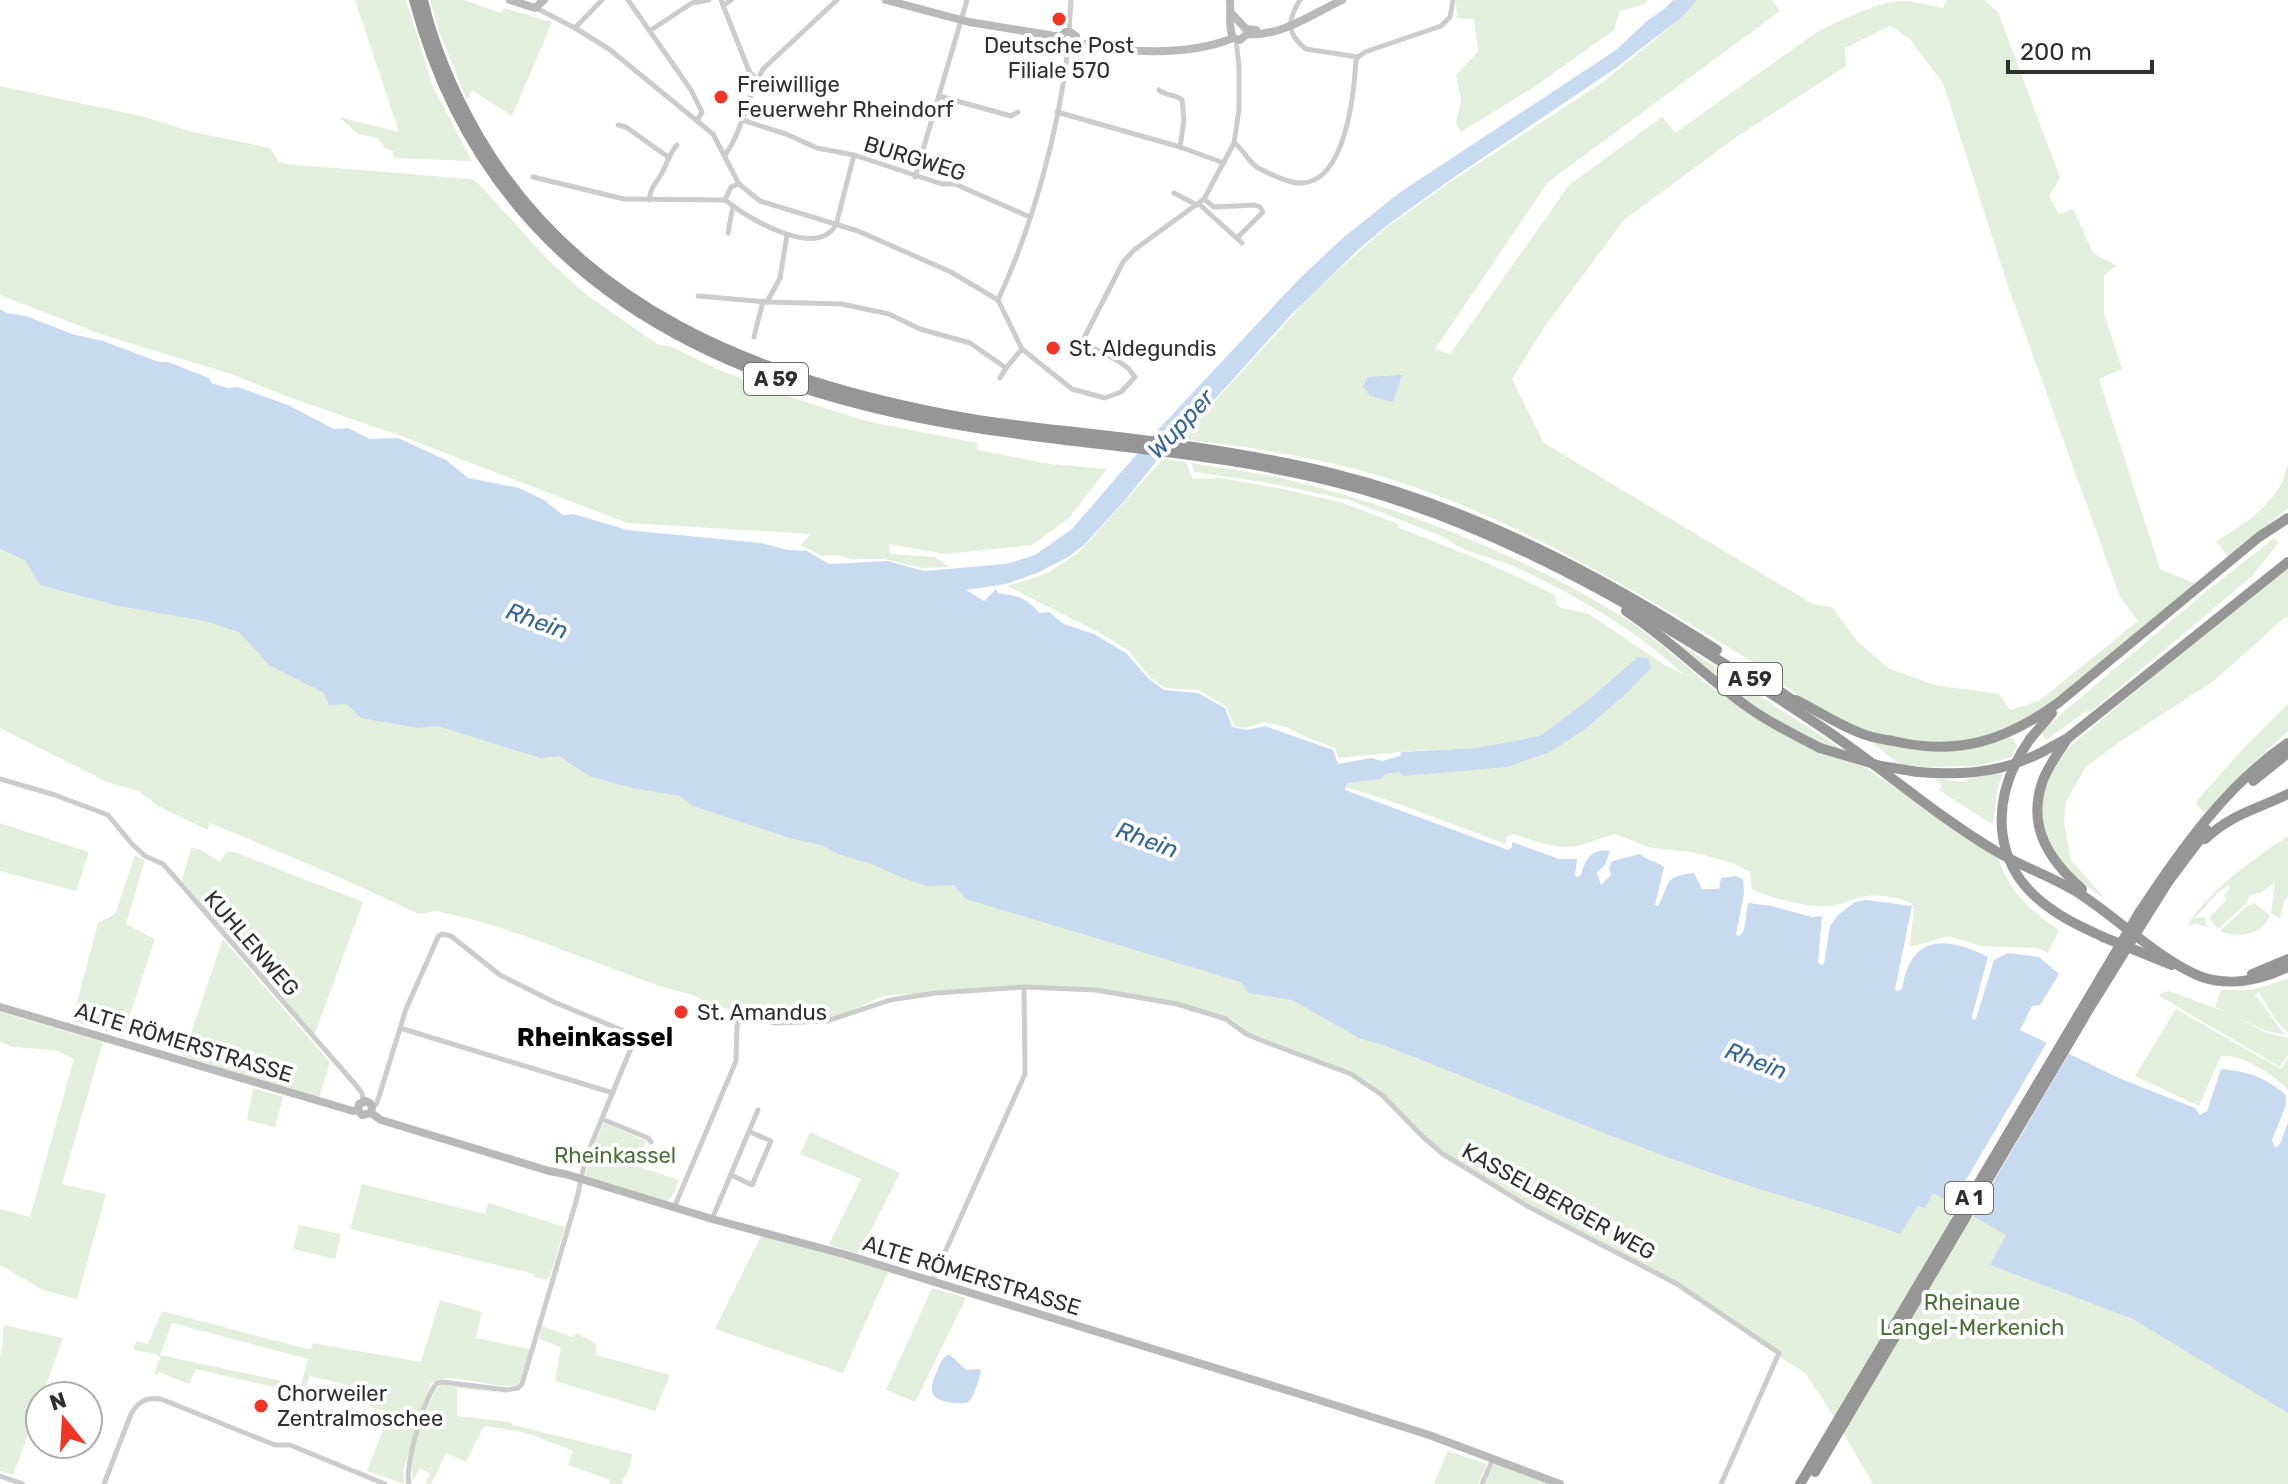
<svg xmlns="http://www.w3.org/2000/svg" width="2288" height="1484" font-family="Rubik,sans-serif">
<rect width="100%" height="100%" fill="#fff"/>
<g fill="#e3eedc" fill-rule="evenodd">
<polygon points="355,0 406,0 433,87 472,161 394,158 393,151 385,148 378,138 358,134 339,117 399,132"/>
<polygon points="430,0 464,0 501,13 504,8 552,22 512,116 472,90 467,100 440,34"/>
<polygon points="1456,0 1648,0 1643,5 1620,11 1614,30 1537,85 1461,132 1456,123 1461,100 1456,75 1478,52 1474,19 1457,18"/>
<path d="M1697,0h75l8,11 -232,171 -113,167 15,5 119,-169 93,-68 13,16 142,-101c24,-12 63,-32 89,-31 12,1 25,5 37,7l4,-8h37l14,12 62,166 -11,18 10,18 14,-5 20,44 24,13 -13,9v38l18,56 -23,10 61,190 37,15c-31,26 -62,52 -94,78 -32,26 -65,56 -105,71 -36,14 -90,11 -126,-1 -42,-14 -80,-41 -117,-65l1,-3c-107,-65 -214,-130 -333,-174 -76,-28 -161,-42 -242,-51l132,-146 71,-64 69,-49 150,-98 79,-65zM1890,26l19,12 34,45 65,203 112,311 18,24 -99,80 -29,9 -11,-16 -65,-9 -46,-17 -31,-27 -25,-34 -19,-3 -269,-161 -32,-64 33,-53 79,-106 111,-82 111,-72 -1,-18z"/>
<polygon points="0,86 141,116 193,132 270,148 279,162 287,164 471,179 478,183 548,260 584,293 657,344 672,347 717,369 778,393 865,421 978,443 977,450 1050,464 1107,469 1069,518 1032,545 945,554 889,544 890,554 935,557 949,567 921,568 884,559 852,559 836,555 822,556 801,545 810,534 627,523 401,436 294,399 231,374 103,335 0,295"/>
<polygon points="0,424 2288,1279 2288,1484 1873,1484 1828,1407 1806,1374 1675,1286 1544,1213 1443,1153 1367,1081 1352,1073 1247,1032 1230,1018 1199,1009 1069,987 892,995 881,997 837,1017 826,1019 769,1017 724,1008 705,1002 693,995 659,986 525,936 482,922 437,911 419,914 332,874 210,823 207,830 158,806 139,791 107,782 0,728"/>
<path d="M1163,459l23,3 7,17 28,-1 62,11 57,13 59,22 -2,3 81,32 76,35 4,13 31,7 74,50 20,10c-47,-45 -107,-78 -165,-106 -25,-11 -53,-14 -74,-31l-95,-37 -80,-17 -74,-11 -4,-9c40,6 81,12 119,22 104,28 217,73 308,129 34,21 65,49 95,75l5,1 100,62 47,15 133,91c11,33 32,53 61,72l-11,23 -11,-5 -56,-2 -33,-10 -33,10 -5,-1 4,-39c-10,-9 -35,-12 -48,-10 -17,3 -29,12 -48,10 -19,-1 -49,-8 -66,-17l-2,-17 -17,-9 -41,-11 -41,-4 -36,-14 -37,12 -16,1 -22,-4 -27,-9 -7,3v7l-107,-40 -53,-17 1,-4 35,-4 3,-5 200,-45 39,-33 26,-28 -12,-11 -50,43 -48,36 -64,12 -65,3 -73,7 -3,-10 -27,-10 -22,-11 -21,-5 -20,6 -11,-2 -8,-19 -27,-17 -35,-2 -15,-12 -20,-25 -33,-20 -89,-45 41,-13 31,-21z"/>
<path d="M2288,465v43l-59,49 -13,-16c26,-15 52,-32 66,-59 3,-5 3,-12 6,-17z"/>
<polygon points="2274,538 2279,542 2251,577 2093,710 2088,713 2086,711 2048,739 2045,739 2041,731 2209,589"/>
<path d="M2288,563v54l-4,1 -69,62 -97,63 -33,25 -19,34 -2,21 7,37 35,40c-38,-26 -80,-65 -60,-117 5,-13 14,-24 23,-36z"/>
<polygon points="1654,627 1846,752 1813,741 1758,711"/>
<polygon points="2288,704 2288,731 2251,765 2205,813 2195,803 2240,752"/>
<polygon points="2012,737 2017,747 2010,758 1976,766 1922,767 1901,765 1866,738 1975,747"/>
<path d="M2003,772l-6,19 -4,34 -54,-35 3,-4 -7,-8c12,1 20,4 32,4v-3z"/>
<polygon points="0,823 89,852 76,891 0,871"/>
<path d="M2288,836v60l-4,5 -4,18 -9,-6 4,-31 -13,10 -12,3 -4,9 -28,25 -9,-11 17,-18 -2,-5 5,-6v-4l-12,8 -22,25 10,-1 1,8 4,3 -15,-5 -8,3c25,-39 63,-64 101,-90z"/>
<polygon points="191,848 200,849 220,862 226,852 234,852 363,902 314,1036 182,881"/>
<polygon points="135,855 145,860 126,924 155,939 123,1036 72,1021 98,923 115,914"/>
<path d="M2254,903l16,12c-6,20 -33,24 -50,16l27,-25z"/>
<polygon points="223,939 330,1062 319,1098 183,1056"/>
<polygon points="2288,979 2288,1033 2275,1019 2259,992 2255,995 2285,1035 2266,1031 2215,1007 2221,990 2251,990"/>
<polygon points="2169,991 2231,1014 2267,1033 2288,1038 2288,1055 2280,1067 2159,996 2162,993"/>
<path d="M2176,1009l105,60 7,-10v31c-12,-14 -48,-37 -67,-34l-22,50 -64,-30z"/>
<polygon points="0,1012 103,1042 62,1184 106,1194 77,1299 43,1290 0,1265 0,1209 30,1217 74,1059 55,1050 13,1047 0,1042"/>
<polygon points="253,1088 283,1097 275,1127 247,1120"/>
<polygon points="604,1123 646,1141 637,1166 679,1180 672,1197 665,1203 585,1178 591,1152"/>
<polygon points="810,1132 900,1173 859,1254 829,1245 861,1179 800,1154"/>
<polygon points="362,1184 485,1214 488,1203 565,1227 550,1276 545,1280 533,1277 534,1274 350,1229"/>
<polygon points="299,1225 341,1234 335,1259 293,1249"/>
<polygon points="761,1236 889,1270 843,1373 715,1329"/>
<polygon points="932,1288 966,1298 915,1402 886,1390"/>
<path d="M440,1300l42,12 -6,26 54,11 -9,31 -4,5c-25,6 -64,-16 -86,-2l-28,88 1,13 -37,-13 23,-59 -21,-5 3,-16 -62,-15 -7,18 -107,-25 -7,15 -30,-12 -2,3 -3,-1 6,-16 -4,-4 -22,-4 2,-9 12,3 14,-33 146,38h3l2,-6 108,19zM172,1323l136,36 -7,26 -141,-30z"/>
<path d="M4,1325l59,13 -21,58h-2v6l-27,73 -13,-4v-115c4,-9 2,-20 4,-31z"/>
<polygon points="542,1326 572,1337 577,1333 596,1344 596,1355 670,1375 655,1411 555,1381 561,1347 539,1339"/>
<path d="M442,1384l71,10 -56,-6v28l53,6 3,3 119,29 -1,10 -10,20h-12l1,-4 -42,-15 5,-14 -43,-17 -1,1 -7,-3 -38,-6 -18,36 -20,-9 -15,31h-6l5,-10 -10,-6 -7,13c-6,-16 15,-88 29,-97z"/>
<polygon points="1448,1451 1487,1464 1478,1484 1434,1484"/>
<polygon points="1495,1462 1549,1484 1485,1484"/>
</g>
<g fill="#c7daef">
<path d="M1673,0h24l-15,17 -66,51 -166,112 -65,47 -27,23 -67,65 -110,122 -22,21 -33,41 -42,46 -16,12 -31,16 -31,11 -40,6 18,11 12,-12 2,4c18,3 29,4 41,20l10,-1 15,12 30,10 32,19 22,25 16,12 34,3 27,15 7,19 15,3 18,-4 68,24 5,14 33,-6 11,3 18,-5 1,-4 75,-4 64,-12 48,-36 50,-43 10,1 3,10 -27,28 -39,33 -35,23 -43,15 -104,9 -4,-4 -14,2 -3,5 -35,4 -2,7 163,60 4,-3v-5l47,17h18l-2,16 2,2 4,-2c4,-16 11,-27 29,-24l-5,14 -8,8 4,12 10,-10 -2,-7 3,-7 28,-7c8,8 16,6 24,13l-9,38 3,1c13,-23 3,-29 36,-33l8,16h17l2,-11 14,-2 8,3 1,14 -8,42 4,1 4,-6 4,-27 24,3 40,11 10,-1 -4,46 2,3 4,-1 6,-38 8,-11 17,-13 11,-2 46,6 -17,83 2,2 5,-2c9,-55 44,-53 86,-32l-16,59 1,4 3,-1 18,-59 14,-7 31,4 20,17 -19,31 -8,1 -12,24 101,49 74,29 5,7 7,-4 14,-42c29,3 42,7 65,26v10l-14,35 3,8 5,-4 8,-22v291l-155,-94 -143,-54 16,-30 -73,-42 -8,15 -7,-2 -18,28c-51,-19 -104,-33 -156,-50 -121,-40 -239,-92 -358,-138l-27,-8 -67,-38 -44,-7 -7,-11 -275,-83 -12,-14 -27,1 -24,-8 -31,-14 -34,-10 -16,-9 -29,-6 -100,-33 -13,-10 -48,-8 -43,-12 -30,-20 -19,2 -102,-32 -20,2 -57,-10 -14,-14 -18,1 -5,-12 -55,-28 -30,-33 -34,-11 -86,-15 -79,-21 -15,-25 -25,-11v-240l7,4 19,3 46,18 31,7 56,21h9l41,16 2,5 17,5 10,-1 50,18 46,24 14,-1 22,11 28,-1 48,22 22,18 51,10 25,12 19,15 11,-1 53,16 134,13 27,7 19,1 22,13 59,-3 36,10 82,-7 29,-9 37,-26 83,-96 146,-156 43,-40 55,-44 217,-143 32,-30 16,-11z"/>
<polygon points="1402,375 1393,402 1370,396 1363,387 1367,377"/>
<path d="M949,1354l17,16 13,-1 2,3c-3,8 -6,25 -13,30 -4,2 -9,1 -13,1 -26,-3 -28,-11 -17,-34 3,-7 4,-11 11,-15z"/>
</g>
<polygon fill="#fff" points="2049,1039 2071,1050 1971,1220 1950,1207"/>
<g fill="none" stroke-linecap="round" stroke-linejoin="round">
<g stroke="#ccc" stroke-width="5">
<polyline points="628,0 691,90 702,112 697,121"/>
<polyline points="721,0 749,71 756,79"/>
<path d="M1300,0c-12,19 -15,33 6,49l52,8 7,-5 76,-26 9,-9 3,-17"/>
<polyline points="724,5 731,0"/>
<polyline points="536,8 575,28 609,49 713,134 739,184 760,201 858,231 951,272 998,300 1022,349 1072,389 1105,398 1121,392 1135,377 1128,368 1118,361 1086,344 1083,340 1123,262 1134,250 1204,199 1234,143 1239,110 1239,67 1236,40"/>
<polyline points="575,28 602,0"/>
<polyline points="651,30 692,3 709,0"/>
<polyline points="1069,31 1071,0"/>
<path d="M1159,90c6,6 17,4 23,10l2,20 -4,27"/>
<polyline points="939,96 1011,116 1018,112"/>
<polyline points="1057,112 1180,147 1224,163"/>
<polyline points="742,120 786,134 817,148 854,155 942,184 955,184 1030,217"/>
<polyline points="618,125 626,127 668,157"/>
<path d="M1234,143c11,7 14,20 26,26 11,5 29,15 42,14 44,-2 52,-90 54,-123l2,-3"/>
<path d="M725,155c19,-26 21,-60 39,-87l73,-68"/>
<polyline points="533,177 624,199 725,200 731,187 739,184"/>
<polyline points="915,177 967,0"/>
<polyline points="1174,193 1197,205"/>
<polyline points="1204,199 1214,207 1255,205 1260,207 1263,212 1237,238"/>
<path d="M649,200c3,-18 8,-16 15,-31 4,-9 6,-16 13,-24"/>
<path d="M725,200c22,17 90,60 111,25l18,-70"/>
<polyline points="1199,204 1242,243"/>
<polyline points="728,233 733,206"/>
<polyline points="698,296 767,302 842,304 889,314 920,329 970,343 1006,368"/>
<path d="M998,300c35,-75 61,-170 70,-252"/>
<polyline points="767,302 780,278 787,235"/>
<polyline points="754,337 763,301"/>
<polyline points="1000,378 1006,368 1022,349"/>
<polyline points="0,779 55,795 108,815 132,844 145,856 163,864 172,874 354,1083 362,1093 363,1101"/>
<polyline points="400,1028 613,1093"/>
<path d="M372,1108l5,-5 29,-94 32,-72 4,-3 9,2 49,39 54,27 82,34 -50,121 -9,41 -55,186 -4,4 -11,2 -64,-8 -6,1c-13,15 -32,82 -28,101"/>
<polyline points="602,1119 648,1138 651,1142"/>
<polyline points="731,1175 752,1185 771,1141 750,1132"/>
<polyline points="674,1208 736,1061 737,1026 741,1016 776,1023 827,1021 890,1000 936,993 1024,987 1096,990 1177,1004 1226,1019 1246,1034 1263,1041 1351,1074 1382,1095 1423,1137 1443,1154 1529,1207 1677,1284 1779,1353 1721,1484"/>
<polyline points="712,1219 758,1110"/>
<polyline points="932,1281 1025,1074 1024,987"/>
<polyline points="0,1476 23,1484"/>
<path d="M104,1484l27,-70c8,-13 15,-17 30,-15l114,46h15l95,39"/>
<polyline points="1482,1484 1493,1459"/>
</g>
<g stroke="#b9b9b9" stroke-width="8">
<polyline points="510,0 535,8 544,0"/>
<polyline points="886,0 969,22 1061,37"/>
<path d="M1230,0c1,12 -2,28 3,38"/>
<polyline points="1232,14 1246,29 1256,30"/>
<path d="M1247,34c34,3 65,-20 95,-34"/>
<polyline points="1061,37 1065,32 1070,32 1076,36 1076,42"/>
<polyline points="1061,37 1061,43 1066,47 1072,46 1076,42"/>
<path d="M1076,42c45,12 114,14 157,-4l7,2 7,-6"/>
<polyline points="0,1007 353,1111 358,1110"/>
<polyline points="371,1113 372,1108 370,1103 366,1101 359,1104 358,1110 362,1115 371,1113 381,1120 549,1171 565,1174 712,1219 847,1255 1306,1396 1429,1435 1560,1484"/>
</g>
<g stroke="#969696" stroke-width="10">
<path d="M414,0c73,276 300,388 563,428 128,20 259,25 384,61 168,48 317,142 462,239 58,39 111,86 171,122 29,18 61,27 89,46 35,23 82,68 119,81 30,10 59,3 86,-10"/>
<path d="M423,0c11,47 31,93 55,135 101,174 282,244 471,280 50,10 101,14 152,20 79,9 157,20 234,39 137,34 264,100 382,176"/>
<path d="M1626,611c44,29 81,67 123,97 23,16 47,28 71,40"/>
<polyline points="1760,678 1800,705"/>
<path d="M1796,700c22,11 44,26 67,34 9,4 20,5 30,7 65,15 112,0 165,-38l201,-166 29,-19"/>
<polyline points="2030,739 2052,713"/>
<path d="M2067,739c-9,15 -20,28 -25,44 -15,45 8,78 40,106"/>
<path d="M1918,772c38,3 75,2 111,-14 14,-5 26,-14 39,-20l220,-176"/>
<polyline points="2253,781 2288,753"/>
<path d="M2205,839c28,-26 51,-29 83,-45"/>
<path d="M2139,913c41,-62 87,-128 149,-170"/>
<polyline points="2146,917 2168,882 2207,830"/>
<polyline points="2103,937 2172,965"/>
<polyline points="2252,974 2288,959"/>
</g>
<g stroke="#969696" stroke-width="10">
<path d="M2030,739c-42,60 -40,130 24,172 15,11 33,18 49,26"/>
<polyline points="1820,748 1881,766 1918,772"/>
<polyline points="1815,1472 2089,1009 2146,917"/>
<polyline points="1800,1484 2139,913"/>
</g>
</g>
<g fill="#f23426" stroke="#fff" stroke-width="3">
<circle cx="1059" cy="19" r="8"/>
<circle cx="721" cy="97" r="8"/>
<circle cx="1053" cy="348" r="8"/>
<circle cx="681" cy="1012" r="8"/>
<circle cx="261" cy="1406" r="8"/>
</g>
<g text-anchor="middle" stroke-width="8" stroke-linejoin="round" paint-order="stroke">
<g fill="#fff" stroke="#6d6d6d" stroke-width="2">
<rect x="744" y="363" width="64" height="32" rx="6"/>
<rect x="1718" y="663" width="64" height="32" rx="6"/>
<rect x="1945" y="1182" width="48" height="32" rx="6"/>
</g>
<g font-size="20" font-weight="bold" fill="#2f2f2f">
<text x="776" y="386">A 59</text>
<text x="1750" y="686">A 59</text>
<text x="1969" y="1205">A 1</text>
</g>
<g font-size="22" fill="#2f2f2f" stroke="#fff" text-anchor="start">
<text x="1059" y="53" text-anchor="middle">Deutsche Post<tspan x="1059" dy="25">Filiale 570</tspan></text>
<text x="737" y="92">Freiwillige<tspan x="737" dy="25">Feuerwehr Rheindorf</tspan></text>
<text x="1069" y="356">St. Aldegundis</text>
<text x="697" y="1020">St. Amandus</text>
<text x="277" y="1401">Chorweiler<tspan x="277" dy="25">Zentralmoschee</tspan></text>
</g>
<g font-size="22" fill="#2f2f2f" stroke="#fff">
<text transform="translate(915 158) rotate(17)" y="8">BURGWEG</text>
<text transform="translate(252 943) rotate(49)" y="8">KUHLENWEG</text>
<text transform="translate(184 1042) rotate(17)" y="8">ALTE RÖMERSTRASSE</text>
<text transform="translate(1559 1201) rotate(29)" y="8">KASSELBERGER WEG</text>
<text transform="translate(972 1275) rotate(17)" y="8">ALTE RÖMERSTRASSE</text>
</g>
<g font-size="22" fill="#4b6f39" stroke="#fff">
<text x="615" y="1163">Rheinkassel</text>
<text x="1972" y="1310">Rheinaue<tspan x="1972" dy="25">Langel-Merkenich</tspan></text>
</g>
<g font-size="24" font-style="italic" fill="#376598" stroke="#fff">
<text transform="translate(1181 424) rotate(-47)" y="8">Wupper</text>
<text transform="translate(537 621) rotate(20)" y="8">Rhein</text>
<text transform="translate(1147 840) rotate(20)" y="8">Rhein</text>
<text transform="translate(1756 1061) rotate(21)" y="8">Rhein</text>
</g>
<g font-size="26" font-weight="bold" fill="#000" stroke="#fff">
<text x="595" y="1046">Rheinkassel</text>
</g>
</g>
<g transform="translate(64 1420) rotate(342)"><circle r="38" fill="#ffffff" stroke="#acacac" stroke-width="2"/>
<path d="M0-6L14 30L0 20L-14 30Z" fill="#f23426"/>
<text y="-12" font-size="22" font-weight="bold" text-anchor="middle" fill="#2f2f2f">N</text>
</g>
<path d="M2008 60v12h144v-12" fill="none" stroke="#2f2f2f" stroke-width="4"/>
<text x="2020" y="60" font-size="24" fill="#2f2f2f" stroke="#ffffff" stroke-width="6" paint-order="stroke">200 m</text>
</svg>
